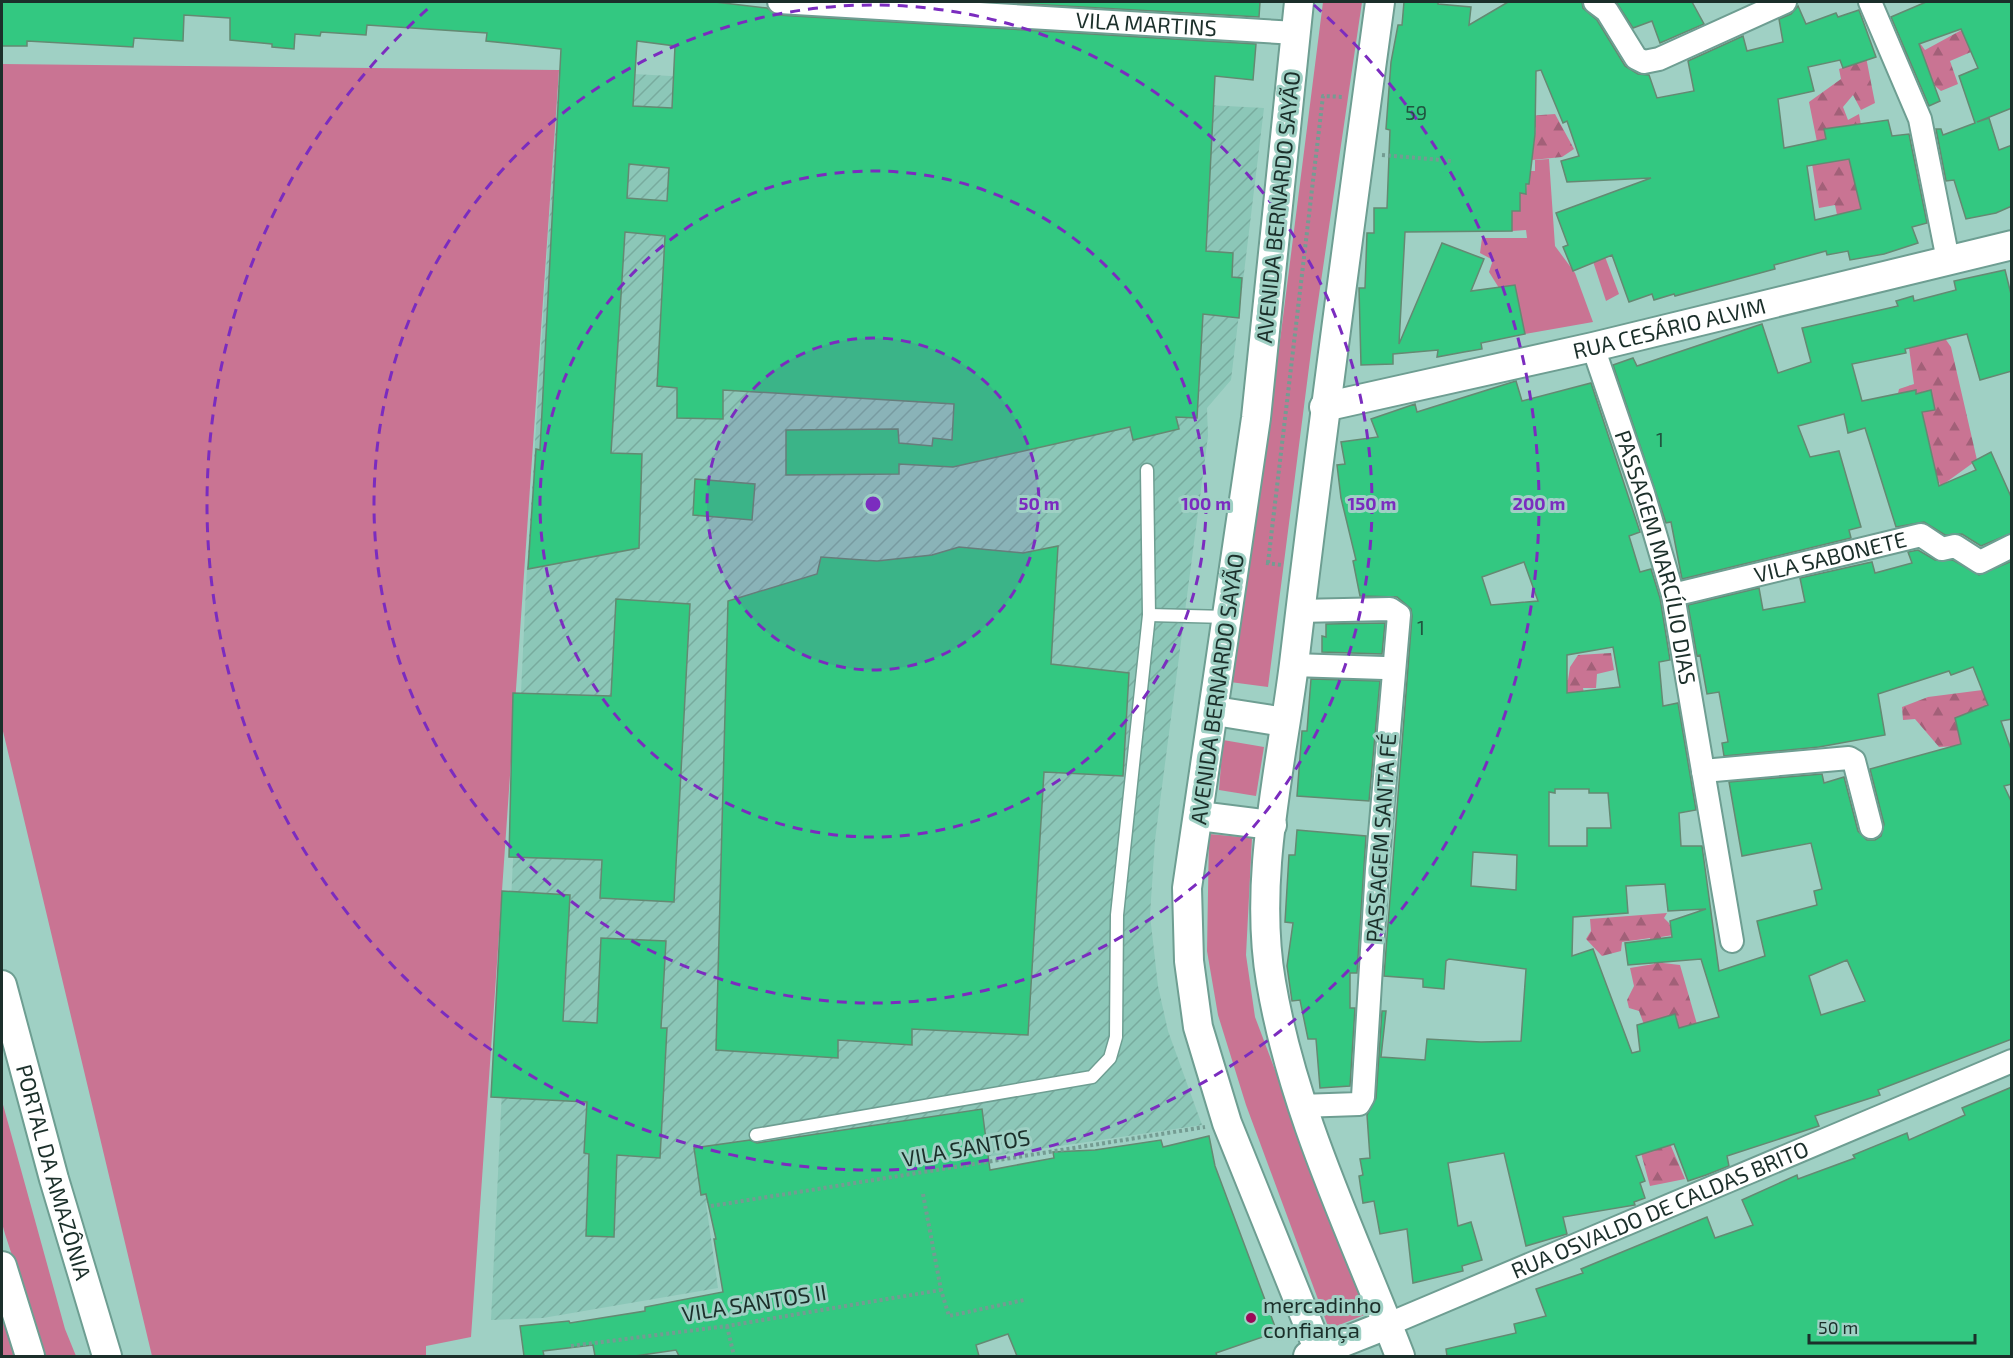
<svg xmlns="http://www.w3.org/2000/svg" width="2013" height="1358" font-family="'Exo 2',sans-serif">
<defs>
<pattern id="industrial-furrows" width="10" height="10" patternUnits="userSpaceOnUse" patternTransform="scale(1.5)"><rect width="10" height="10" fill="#8cc7b8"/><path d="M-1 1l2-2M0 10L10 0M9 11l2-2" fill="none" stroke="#78ab9e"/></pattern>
<pattern id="forest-firs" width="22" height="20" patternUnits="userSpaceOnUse" patternTransform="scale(1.5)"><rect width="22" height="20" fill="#c97493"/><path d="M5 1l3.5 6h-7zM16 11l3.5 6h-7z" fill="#a26078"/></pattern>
</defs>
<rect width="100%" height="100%" fill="#9fd0c4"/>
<polygon fill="url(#industrial-furrows)" points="559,70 1264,108 1231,380 1207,408 1208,436 1155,840 1150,915 1158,986 1168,1031 1202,1125 912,1168 706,1203 718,1288 543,1318 491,1320 527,567"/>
<g fill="#c97493">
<polygon points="1323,2 1362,2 1313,336 1268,687 1230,682 1281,333"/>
<polygon points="2,64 559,70 471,1337 426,1346 426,1356 152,1356 2,727"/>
<polygon points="1549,159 1555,246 1575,273 1593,322 1525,334 1515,285 1499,288 1489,272 1493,260 1480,253 1482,238 1527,238 1526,230 1512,231 1512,211 1520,211 1520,193 1526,194 1529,171 1535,171 1535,160"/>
<polygon points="1585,237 1601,246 1619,294 1606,301"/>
<polygon points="1223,740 1264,747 1256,796 1219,790"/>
<polygon points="1209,834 1252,838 1246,955 1255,1017 1367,1314 1329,1329 1246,1105 1218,1015 1207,951"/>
<polygon points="2,1101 65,1329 76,1356 45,1356 5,1234 2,1223"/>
<polygon points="2,1297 19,1356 2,1356"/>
</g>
<g fill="url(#forest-firs)">
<polygon points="1969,26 1975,33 1965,38 1971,52 1950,61 1958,84 1941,91 1935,86 1927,67 1907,71 1901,46 1919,42 1925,50"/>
<polygon points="1865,52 1875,103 1861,110 1853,95 1843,107 1848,120 1859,114 1863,136 1859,198 1866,232 1842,239 1835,205 1819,208 1810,151 1818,147 1809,102 1841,79 1839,69 1855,64 1855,56"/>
<polygon points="1555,114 1574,149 1562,157 1532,160 1536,128 1527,116"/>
<polygon points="1942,334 1951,347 1977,460 1941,486 1938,480 1924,486 1934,463 1920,403 1895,407 1899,389 1914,384 1909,348"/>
<polygon points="1611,653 1614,670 1597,674 1596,688 1583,688 1585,698 1564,701 1552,681 1568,680 1570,667 1578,655"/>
<polygon points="2006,687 1990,719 1984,706 1966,714 1977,745 1939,747 1915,719 1903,720 1902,707 1928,697"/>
<polygon points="1667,913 1664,918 1669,923 1673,935 1661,937 1663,963 1680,965 1709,1066 1687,1057 1676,1016 1646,1030 1639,1011 1629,1008 1627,1000 1634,986 1630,968 1654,964 1650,938 1622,942 1621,951 1602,956 1586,939 1591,931 1590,919"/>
<polygon points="1665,1132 1685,1179 1650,1186 1641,1153"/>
</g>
<g fill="#33c881" stroke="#648972" stroke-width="1.5" fill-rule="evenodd">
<path d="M2,2h713l52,6 11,7 478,29 -3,36 -38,-4 -9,175 27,2 -1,24 10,1 -3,40 -36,-4 -6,104 -21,-1 3,12 -46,11 -3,-13 -177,40 -54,-3v10l-113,1v-45l112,-1 1,14 33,3 1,-8 19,2 2,-36 -231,-14v29l-46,-1v-30l-20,-2 8,-150 -40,-4 -14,221 31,1 -3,94 -111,21 8,-120 4,1 21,-401 -75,-8 1,-8 -120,-8 -1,10 -45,-3 -1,4 -25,-2 -1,15 -22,-2v-3l-42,-4v-22l-46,-3 -1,26 -49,-3 -1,9 -106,-6v5h-25zM637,41l38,5 -3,62 -39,-2zM629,164l40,4 -2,33 -40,-3z"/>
<polygon points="996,2 1260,2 1259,17"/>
<path d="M1404,2h34v2l33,3 -2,18 39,-23h74l1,6 14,12 28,46 13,8 11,1 8,23 37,-7 -6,-30 55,-25 4,15 36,-9 -4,-23 12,-5 7,-8 8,18 30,-11 2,4 21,-7 17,47 -33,11 -3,-8 -32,7 6,24 -36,8 6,49 42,-9 -2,-10 64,-9 4,16 17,-2 18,89 -15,4 6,16 -34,11 -34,6 -2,-9 -21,4 -1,-4 -52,14 1,4 -100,27 -1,-2 -20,6 -2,-6 -23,8 -17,-47 -39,16 -10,-24 5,-2 -12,-32 95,-35 -84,4 -6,-21 18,-5 -12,-35 -4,2 -22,-53 -5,1 -1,63 -6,50h-3v10l-6,-1v18h-8v20l-107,1 -6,112 43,-101 42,16 -13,32 44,-6 10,49 -44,9 1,6 -18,3 -27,5 1,-7 -45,4v10l-32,1 -2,-77h6l2,-55h7v-25h13l3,-78 -4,-1 5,-67 7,-37h4zM1849,159l12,50 -46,11 -8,-54z"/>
<polygon points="1616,2 1692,2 1704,24 1660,43 1652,21 1633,28"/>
<polygon points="1926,2 2012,2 2012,108 1977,122 1989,118 1999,150 2012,145 2012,206 1996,213 1966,219 1954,180 1946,181 1936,129 1941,129 1943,135 1975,123 1959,76 1978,68 1961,29 1919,44 1940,101 1929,106 1891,17"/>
<polygon points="2005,270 2012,298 2012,371 1980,380 1967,334 1905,349 1906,353 1852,364 1862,401 1916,390 1916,394 1931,390 1935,410 1922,412 1939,486 1976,470 1972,462 1991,452 2012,499 2012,533 1981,546 1962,534 1945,535 1924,522 1896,527 1865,428 1848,433 1844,414 1798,426 1810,457 1839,451 1861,527 1849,530 1851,538 1682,579 1671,522 1666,523 1613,365 1633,358 1637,366 1762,324 1778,373 1811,362 1802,328 1898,306 1896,301 1913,296 1914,301 1956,290 1954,281"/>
<path d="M1516,381l6,20 69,-18 49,149 -11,4 11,36 11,-3 9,29 10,62 -11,2 4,44 15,-3 18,107 -17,3 2,33h21l17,125 46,-15 -8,-35 60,-16 -3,-14 8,-2 -11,-46 -69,13 -13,-74 93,-8 2,9 20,-6 14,54 9,9h8l6,-4 3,-12 -14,-55 91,-25 -6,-26 33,-13 -15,-38 -22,8 -2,-4 -71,23 7,41 -66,12 -95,9 -2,-13 6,-1 -9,-50 -12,2 -7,-39 -3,1 -9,-51 71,-17 4,22 42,-8 -5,-24 72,-16 3,11 37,-10 -4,-11 10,-2 17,10h18l26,15 33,-14v158l-11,2 11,31v32l-8,2 8,17v236l-134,51 2,5 -65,21 4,10 -92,30 2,10 -23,9 -18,6 -14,-37 -38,12 9,25 -5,2 5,15 -11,4 1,3 -72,12 4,17 -41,12 -22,-93 -56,10 10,63 13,-4 11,38 -20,6 1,5 -50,12 -6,-54 -27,5 -6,-33 -11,2 -4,-27 4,-1 -3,-16 10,-1 -3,-43 9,-17 6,-87h4l-5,46 44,3 2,-21 54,3 40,-1 5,-72 -77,-10 -3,2 -2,28 -21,-2v-8l-39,-3 28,-360 -1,-7 -14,-12 -37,-1 -7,-35 3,-1 -15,-62 -4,-33 8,-1 -4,-22 37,-5 -7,-18 44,-15 2,8zM1524,562l14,39 -47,4 -9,-28zM1613,647l7,40 -53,6v-38zM1555,789h34v4h19l3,35h-24v18h-38v-54l6,1zM1473,852l44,3 -1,35 -45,-4zM1665,884l3,27 38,-2 -36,12 2,16 -47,6 3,22 73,-6 18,58 -40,11 -4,-14 -38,11 3,26 -8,2 -39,-104 -21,7 1,-39 55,-4 -2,-27zM1847,960l18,41 -44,14 -12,-39z"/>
<polygon points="695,479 755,484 752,520 693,515"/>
<polygon points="1058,546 1051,664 1129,673 1123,776 1044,772 1028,1035 912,1029 912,1045 838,1040 838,1058 716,1050 728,601 817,574 821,557 877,561 932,555 959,547 1023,553"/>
<polygon points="616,599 690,604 674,902 600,898 602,860 509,857 513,693 611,696"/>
<polygon points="1385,623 1382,654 1322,652 1322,636 1326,637 1326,624"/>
<polygon points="1311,679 1380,681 1369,801 1297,796 1302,731 1307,731"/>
<polygon points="1297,830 1366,836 1357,973 1350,973 1350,1008 1355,1008 1350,1086 1320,1088 1316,1039 1308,1039 1300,1000 1292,1001 1287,966 1293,923 1285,922 1289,855 1295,855"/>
<polygon points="502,891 570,895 563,1021 597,1023 601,938 666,941 661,1028 667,1028 660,1158 617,1155 614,1237 586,1236 589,1154 584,1153 587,1102 491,1097"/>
<polygon points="2012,1087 2012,1356 1447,1356 1446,1349 1516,1333 1514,1324 1546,1316 1536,1289 1583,1273 1581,1269 1707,1217 1715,1238 1753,1225 1742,1200 1797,1175 1798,1179 1855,1158 1853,1155 1907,1133 1909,1140 1965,1115 1962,1108"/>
<polygon points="982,1109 990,1170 1054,1158 1053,1152 1095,1150 1161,1140 1163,1147 1209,1136 1215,1166 1277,1332 1216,1353 1217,1356 1017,1356 1008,1334 976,1345 979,1356 679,1356 676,1350 635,1356 595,1356 593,1345 543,1351 544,1356 524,1356 520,1326 569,1321 570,1323 645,1311 645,1307 723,1292 714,1239 716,1239 706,1194 701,1195 694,1148 750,1140 757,1143"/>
</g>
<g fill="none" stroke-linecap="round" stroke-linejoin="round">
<g stroke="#6e9e92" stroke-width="15">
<g id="service">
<polyline points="1149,615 1227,617"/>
<polyline points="756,1135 1092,1077 1110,1058 1116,1037 1117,915 1149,615 1147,470"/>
</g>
</g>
<g stroke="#6e9e92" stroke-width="26">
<g id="minor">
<path id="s1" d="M779,2l517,31"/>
<polyline points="1595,2 1607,11 1636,58 1644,62 1659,59 1785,2"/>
<polyline points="1870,2 1920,119 1948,260"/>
<path id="s2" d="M1593,347l50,146 30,102 59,346"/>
<path id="s3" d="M1673,595l248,-60 21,14 13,-3 25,16 32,-16"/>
<polyline points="1298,611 1390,609 1399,615 1377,869 1363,1097 1359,1104 1300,1106"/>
<polyline points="1293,665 1384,668"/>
<polyline points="1703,771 1849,758 1854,761 1871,827"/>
<path id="s4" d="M1389,1324l623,-263"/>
</g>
</g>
<g stroke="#6e9e92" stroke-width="32">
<g id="tertiary">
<polyline points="1299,2 1256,418 1187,888 1189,961 1198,1027 1227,1123 1321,1356"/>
<path d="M1380,2c-30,220 -60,441 -86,662 -13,104 -41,214 -23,318 22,131 82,252 129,374"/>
<path id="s5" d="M1324,407l269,-60 419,-102"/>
<polyline points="1215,711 1285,722"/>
<polyline points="1199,816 1272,825"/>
<path id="s6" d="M2,985l52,194 53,177"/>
<polyline points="2,1266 30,1356"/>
<polyline points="1308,1356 1389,1324"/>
</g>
</g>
<g stroke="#749c92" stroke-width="4" stroke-dasharray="3 3" stroke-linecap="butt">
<polyline points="1382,155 1452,161"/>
<polyline points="1266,563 1282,565"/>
<polyline points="1268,563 1323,96 1344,97"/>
<polyline points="923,1194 941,1290 949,1316 1024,1300"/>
<polyline points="711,1206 1205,1127"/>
<polyline points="727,1326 734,1356"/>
<polyline points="571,1346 727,1326 941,1290"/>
</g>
<use href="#service" stroke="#fff" stroke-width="12"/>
<use href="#minor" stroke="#fff" stroke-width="22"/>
<use href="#tertiary" stroke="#fff" stroke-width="28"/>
</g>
<circle cx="873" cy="504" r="166" fill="#7b2cbf" fill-opacity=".12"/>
<g fill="none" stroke="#7b2cbf" stroke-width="3" stroke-dasharray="10 8">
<circle cx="873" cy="504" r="166"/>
<circle cx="873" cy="504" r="333"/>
<circle cx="873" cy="504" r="499"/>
<path d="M1314 5A666 666 0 1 1 432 5"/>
</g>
<circle fill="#9b0857" stroke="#9fd0c4" stroke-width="2" cx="1251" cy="1318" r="6"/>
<g text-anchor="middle" stroke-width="6" stroke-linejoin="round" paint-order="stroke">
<g font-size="20" fill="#215540">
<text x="1416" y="120">59</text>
<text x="1660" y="447">1</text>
<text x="1421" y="635">1</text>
</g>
<g font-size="22" fill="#1b2f2a" stroke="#9fd0c4">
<text dy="8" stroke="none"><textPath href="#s1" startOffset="368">VILA MARTINS</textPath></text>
<text transform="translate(1278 207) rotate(-84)" y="8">AVENIDA BERNARDO SAYÃO</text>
<text dy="8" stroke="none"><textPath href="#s5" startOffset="354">RUA CESÁRIO ALVIM</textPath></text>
<text dy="8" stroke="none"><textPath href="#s2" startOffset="220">PASSAGEM MARCÍLIO DIAS</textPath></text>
<text dy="8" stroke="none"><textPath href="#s3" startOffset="162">VILA SABONETE</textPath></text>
<text transform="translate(1217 689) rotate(-82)" y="8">AVENIDA BERNARDO SAYÃO</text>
<text transform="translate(1381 838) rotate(-86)" y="8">PASSAGEM SANTA FÉ</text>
<text transform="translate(966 1148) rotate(-10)" y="8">VILA SANTOS</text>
<text dy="8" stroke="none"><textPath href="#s6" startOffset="194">PORTAL DA AMAZÔNIA</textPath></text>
<text dy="8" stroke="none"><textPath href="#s4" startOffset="294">RUA OSVALDO DE CALDAS BRITO</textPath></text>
<text transform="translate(754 1303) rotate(-9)" y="8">VILA SANTOS II</text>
</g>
<g font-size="22" fill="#1b2f2a" stroke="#9fd0c4" text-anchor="start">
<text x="1263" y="1313">mercadinho<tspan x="1263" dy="25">confiança</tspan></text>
</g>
</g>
<circle cx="873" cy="504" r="9" fill="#7b2cbf" stroke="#9fd0c4" stroke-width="3"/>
<g font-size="18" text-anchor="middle" font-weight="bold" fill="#7b2cbf" stroke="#9fd0c4" stroke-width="6" stroke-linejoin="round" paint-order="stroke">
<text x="1039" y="510">50 m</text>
<text x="1206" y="510">100 m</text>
<text x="1372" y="510">150 m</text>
<text x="1539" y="510">200 m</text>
</g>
<rect width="2013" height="1358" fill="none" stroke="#1b2f2a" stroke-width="6"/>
<path d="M1809 1334v9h166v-9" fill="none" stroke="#1b2f2a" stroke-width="3"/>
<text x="1818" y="1334" font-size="18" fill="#1b2f2a" stroke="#9fd0c4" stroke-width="4.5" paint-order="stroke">50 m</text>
</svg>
